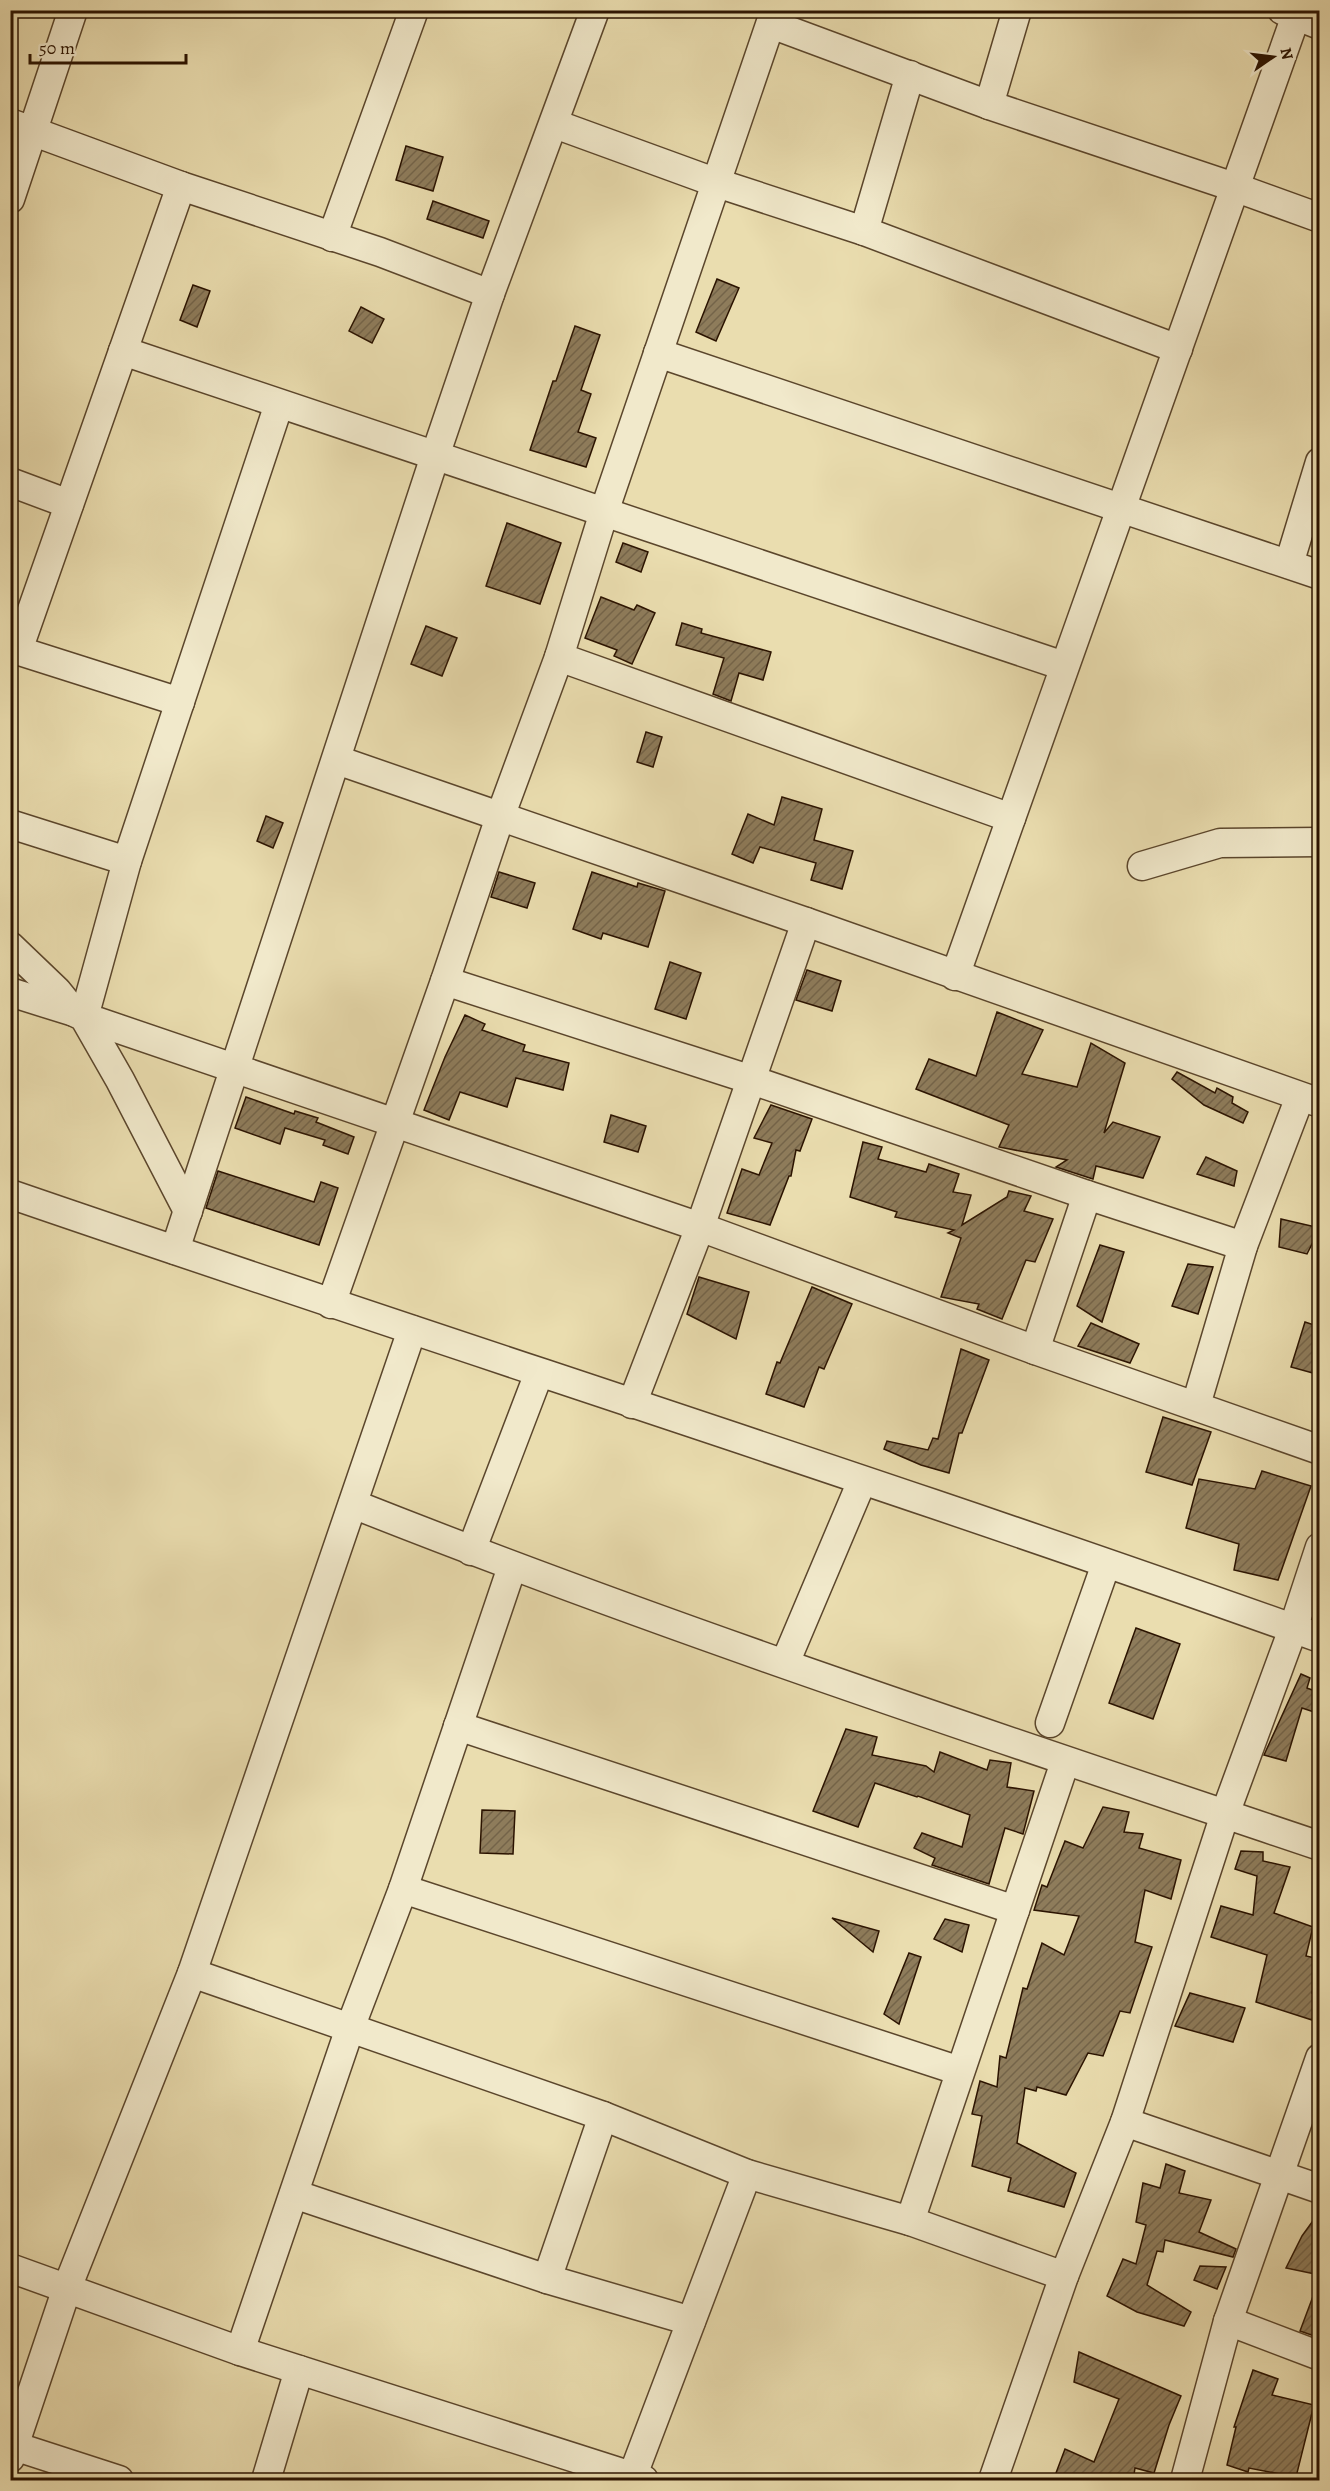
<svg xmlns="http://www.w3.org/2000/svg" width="1330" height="2491" font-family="Alegreya,serif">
<defs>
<pattern id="building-hatch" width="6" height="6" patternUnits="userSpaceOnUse" patternTransform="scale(1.5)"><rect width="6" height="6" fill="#8e7c5b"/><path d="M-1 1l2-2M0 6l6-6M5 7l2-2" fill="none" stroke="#746449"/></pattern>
</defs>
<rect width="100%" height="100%" fill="#eaddaf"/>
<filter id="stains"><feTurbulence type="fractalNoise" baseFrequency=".00333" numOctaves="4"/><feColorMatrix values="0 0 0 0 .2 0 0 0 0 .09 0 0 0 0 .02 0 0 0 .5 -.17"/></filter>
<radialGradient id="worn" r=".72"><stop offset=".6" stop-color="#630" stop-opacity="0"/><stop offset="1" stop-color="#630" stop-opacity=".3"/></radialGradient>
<g fill="url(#building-hatch)" stroke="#2b1300" stroke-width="1.5">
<polygon points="406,146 443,157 433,191 396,180"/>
<polygon points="433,201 489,221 483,238 427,219"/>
<polygon points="717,279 739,288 716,341 696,332"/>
<polygon points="193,285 210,291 197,327 180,320"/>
<polygon points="361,307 384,319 372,343 349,331"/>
<polygon points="575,326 600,335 581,390 591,394 578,432 596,438 586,467 530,450 553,381 556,381"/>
<polygon points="507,523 561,543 540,604 486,586"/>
<polygon points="623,543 648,552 641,572 616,562"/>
<polygon points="601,597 634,610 637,605 655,613 632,664 614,656 617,650 585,638"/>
<polygon points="682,623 702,629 701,633 771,652 763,680 739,673 731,701 713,694 724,658 676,645"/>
<polygon points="426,626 457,638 442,676 411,664"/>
<polygon points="646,732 662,737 653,767 637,762"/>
<polygon points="782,797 822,809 814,840 853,851 842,889 811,880 816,863 760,847 753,863 732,854 748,814 774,825"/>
<polygon points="266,816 283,823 273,848 257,841"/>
<polygon points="499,872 535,883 527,908 491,897"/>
<polygon points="592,872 637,887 638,883 665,891 648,947 603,933 601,939 573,929"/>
<polygon points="670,962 701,973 686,1019 655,1009"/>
<polygon points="807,970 841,981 832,1011 796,1000"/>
<polygon points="997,1012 1043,1030 1022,1074 1077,1087 1091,1043 1125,1063 1104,1133 1113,1122 1160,1137 1143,1178 1096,1166 1093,1179 1056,1167 1067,1160 999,1147 1009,1125 916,1089 929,1059 976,1076"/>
<polygon points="465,1015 485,1024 482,1030 525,1045 523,1051 569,1063 563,1090 516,1078 507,1107 460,1092 449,1120 424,1110 445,1057"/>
<polygon points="1177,1072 1215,1093 1217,1088 1233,1097 1232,1103 1248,1112 1243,1123 1204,1105 1172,1079"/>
<polygon points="246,1097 294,1114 295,1111 318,1118 316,1122 354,1137 348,1154 323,1145 325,1140 285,1128 280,1144 235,1128"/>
<polygon points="771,1105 812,1119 800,1151 796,1150 791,1176 789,1176 770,1225 727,1213 742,1169 759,1175 772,1143 754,1138"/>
<polygon points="611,1115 646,1126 638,1152 604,1142"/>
<polygon points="863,1142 882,1147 878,1159 926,1172 929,1164 959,1174 953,1192 971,1195 962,1225 1007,1197 1009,1191 1031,1196 1024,1211 1053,1219 1035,1262 1026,1260 1002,1319 977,1309 979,1304 941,1297 961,1238 948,1233 954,1230 895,1217 897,1212 850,1197"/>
<polygon points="1206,1157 1237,1171 1234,1186 1197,1174"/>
<polygon points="218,1171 314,1202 321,1182 338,1188 319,1245 206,1208"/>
<polygon points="1281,1219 1320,1228 1307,1254 1279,1247"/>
<polygon points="1100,1245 1124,1252 1102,1322 1077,1306"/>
<polygon points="1188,1264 1213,1267 1198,1314 1172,1306"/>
<polygon points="699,1277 749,1292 736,1339 687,1314"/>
<polygon points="812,1287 852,1304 824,1369 819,1367 804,1407 766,1394 777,1362 780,1363"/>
<polygon points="1305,1322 1320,1327 1320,1375 1291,1367"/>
<polygon points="1091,1323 1139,1344 1130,1363 1078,1346"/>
<polygon points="961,1349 989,1360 962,1433 959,1433 949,1473 921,1465 884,1449 887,1441 928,1450 933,1438 938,1439"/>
<polygon points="1163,1417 1211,1432 1192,1485 1146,1472"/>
<polygon points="1262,1471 1311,1486 1278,1580 1234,1570 1239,1544 1186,1528 1199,1479 1255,1489"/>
<polygon points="1136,1628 1180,1644 1153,1719 1109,1703"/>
<polygon points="1301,1674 1310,1678 1307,1688 1320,1693 1320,1714 1302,1708 1286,1761 1264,1755"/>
<polygon points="846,1729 877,1737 872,1755 926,1766 934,1772 940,1752 987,1770 990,1760 1011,1763 1007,1787 1034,1791 1023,1834 1005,1828 989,1884 932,1865 935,1858 914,1848 922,1833 962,1847 970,1815 918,1796 917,1797 875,1783 858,1827 813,1811"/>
<polygon points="1103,1807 1129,1812 1124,1832 1143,1834 1139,1848 1181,1860 1171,1899 1145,1890 1135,1942 1152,1947 1130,2013 1120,2011 1103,2056 1088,2053 1066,2095 1037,2087 1036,2091 1025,2088 1017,2143 1076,2173 1064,2207 1008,2191 1011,2178 972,2166 982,2116 972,2114 980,2081 997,2087 1000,2056 1006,2058 1023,1988 1027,1989 1042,1943 1064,1955 1079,1916 1034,1910 1042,1885 1047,1887 1065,1841 1083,1848"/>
<polygon points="482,1810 515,1811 513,1854 480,1853"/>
<polygon points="1241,1851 1263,1852 1263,1861 1290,1867 1274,1913 1313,1927 1306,1956 1320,1959 1312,1993 1320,1995 1320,1999 1312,2020 1256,2002 1267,1955 1211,1937 1221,1906 1253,1915 1257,1876 1235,1869"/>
<polygon points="832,1918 879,1931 873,1952"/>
<polygon points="945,1919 969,1925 962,1952 934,1939"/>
<polygon points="909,1953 921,1957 899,2024 884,2014"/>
<polygon points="1190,1993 1245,2008 1233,2042 1175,2026"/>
<polygon points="1166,2164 1185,2171 1179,2193 1211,2200 1199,2232 1236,2249 1233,2257 1165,2240 1163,2252 1157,2251 1147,2285 1191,2312 1184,2326 1137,2312 1107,2296 1123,2259 1136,2264 1146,2225 1136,2222 1143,2183 1160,2188"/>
<polygon points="1320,2211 1320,2275 1286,2268 1302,2236"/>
<polygon points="1200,2266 1226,2267 1217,2289 1194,2280"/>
<polygon points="1318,2283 1320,2284 1320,2338 1300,2331"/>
<polygon points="1079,2352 1181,2396 1169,2425 1154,2473 1135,2468 1133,2481 1053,2481 1065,2449 1094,2462 1119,2399 1074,2382"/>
<polygon points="1253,2370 1278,2379 1272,2395 1314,2405 1296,2477 1249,2468 1248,2472 1227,2465 1236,2427 1234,2427"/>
</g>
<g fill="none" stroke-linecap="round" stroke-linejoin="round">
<g stroke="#5b462c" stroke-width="31">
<g id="minor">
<polyline points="1282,10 1320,25"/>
<polyline points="771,24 989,105 1237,188 1320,218"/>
<polyline points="989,105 1017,10"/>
<polyline points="10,123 181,186 380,252 490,294"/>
<polyline points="555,124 717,183 864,231 1178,349"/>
<polyline points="10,199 73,10"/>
<polyline points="864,231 910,75"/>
<polyline points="332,237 414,10"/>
<polyline points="123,351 1064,666"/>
<polyline points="658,353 1320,575"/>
<polyline points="279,404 127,861 84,1017 700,1227 1035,1350 1320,1450"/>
<polyline points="10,482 69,504"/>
<polyline points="1289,564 1320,462"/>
<polyline points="10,648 180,702"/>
<polyline points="18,650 181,186"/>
<polyline points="559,657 1011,818"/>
<polyline points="337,760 806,922 1320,1103"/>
<polyline points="10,824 127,861"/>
<polyline points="1142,866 1220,843 1320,842"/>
<polyline points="10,946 57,991 74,1012 84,1017 120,1080 188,1211"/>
<polyline points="955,976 1298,10"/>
<polyline points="445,981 752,1080 1087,1195 1243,1246"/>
<polyline points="10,992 74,1012"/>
<path d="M10,1194c436,150 876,289 1310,444"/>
<polyline points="175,1250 435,456 490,294 595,10"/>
<polyline points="331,1304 445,981 500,817 559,657 604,512 775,10"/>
<polyline points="1035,1350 1087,1195"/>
<polyline points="632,1404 700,1227 806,922"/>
<polyline points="1196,1405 1243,1246 1300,1097"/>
<path d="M353,1504c318,126 643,233 967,342"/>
<polyline points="471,1551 539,1373"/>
<polyline points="785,1663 862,1481"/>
<polyline points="1050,1723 1106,1564"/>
<polyline points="458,1726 1015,1910"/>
<polyline points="403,1889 960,2071"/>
<polyline points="192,1973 603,2116 747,2174 910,2221 1064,2276"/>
<polyline points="1125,2122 1320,2189"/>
<polyline points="294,2194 547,2279 691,2321"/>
<polyline points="910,2221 1065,1762"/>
<polyline points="10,2268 240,2351 644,2480"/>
<polyline points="547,2279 603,2116"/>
<polyline points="1228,2321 1320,2356"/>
<polyline points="240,2351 350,2028 403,1889 512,1567"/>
<polyline points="14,2446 119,2480"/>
<polyline points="10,2458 67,2288 192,1973 412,1330"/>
<polyline points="266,2480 299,2370"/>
<polyline points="631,2480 747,2174"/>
<polyline points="993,2480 1064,2276 1125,2122 1225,1814 1293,1629 1320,1547"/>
<polyline points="1185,2480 1228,2321 1320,2058"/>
</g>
</g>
<use href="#minor" stroke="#f1e9cb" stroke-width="28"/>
</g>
<rect width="1330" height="2491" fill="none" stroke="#eaddaf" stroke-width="36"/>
<rect x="12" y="12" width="1306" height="2467" fill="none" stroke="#2b1300" stroke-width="3"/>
<rect x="18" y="18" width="1294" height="2455" fill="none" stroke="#2b1300" stroke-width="1.5"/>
<g transform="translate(1273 57) rotate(76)" stroke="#f1e9cb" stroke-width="4.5" paint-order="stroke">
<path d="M0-4.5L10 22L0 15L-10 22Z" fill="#2b1300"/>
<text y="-9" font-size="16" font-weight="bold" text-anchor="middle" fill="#2b1300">N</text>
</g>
<path d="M30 54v9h156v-9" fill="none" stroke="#2b1300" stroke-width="3"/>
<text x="39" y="54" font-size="18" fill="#2b1300" stroke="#f1e9cb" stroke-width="4.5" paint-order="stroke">50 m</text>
<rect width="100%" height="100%" filter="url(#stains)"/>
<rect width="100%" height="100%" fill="url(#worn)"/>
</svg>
